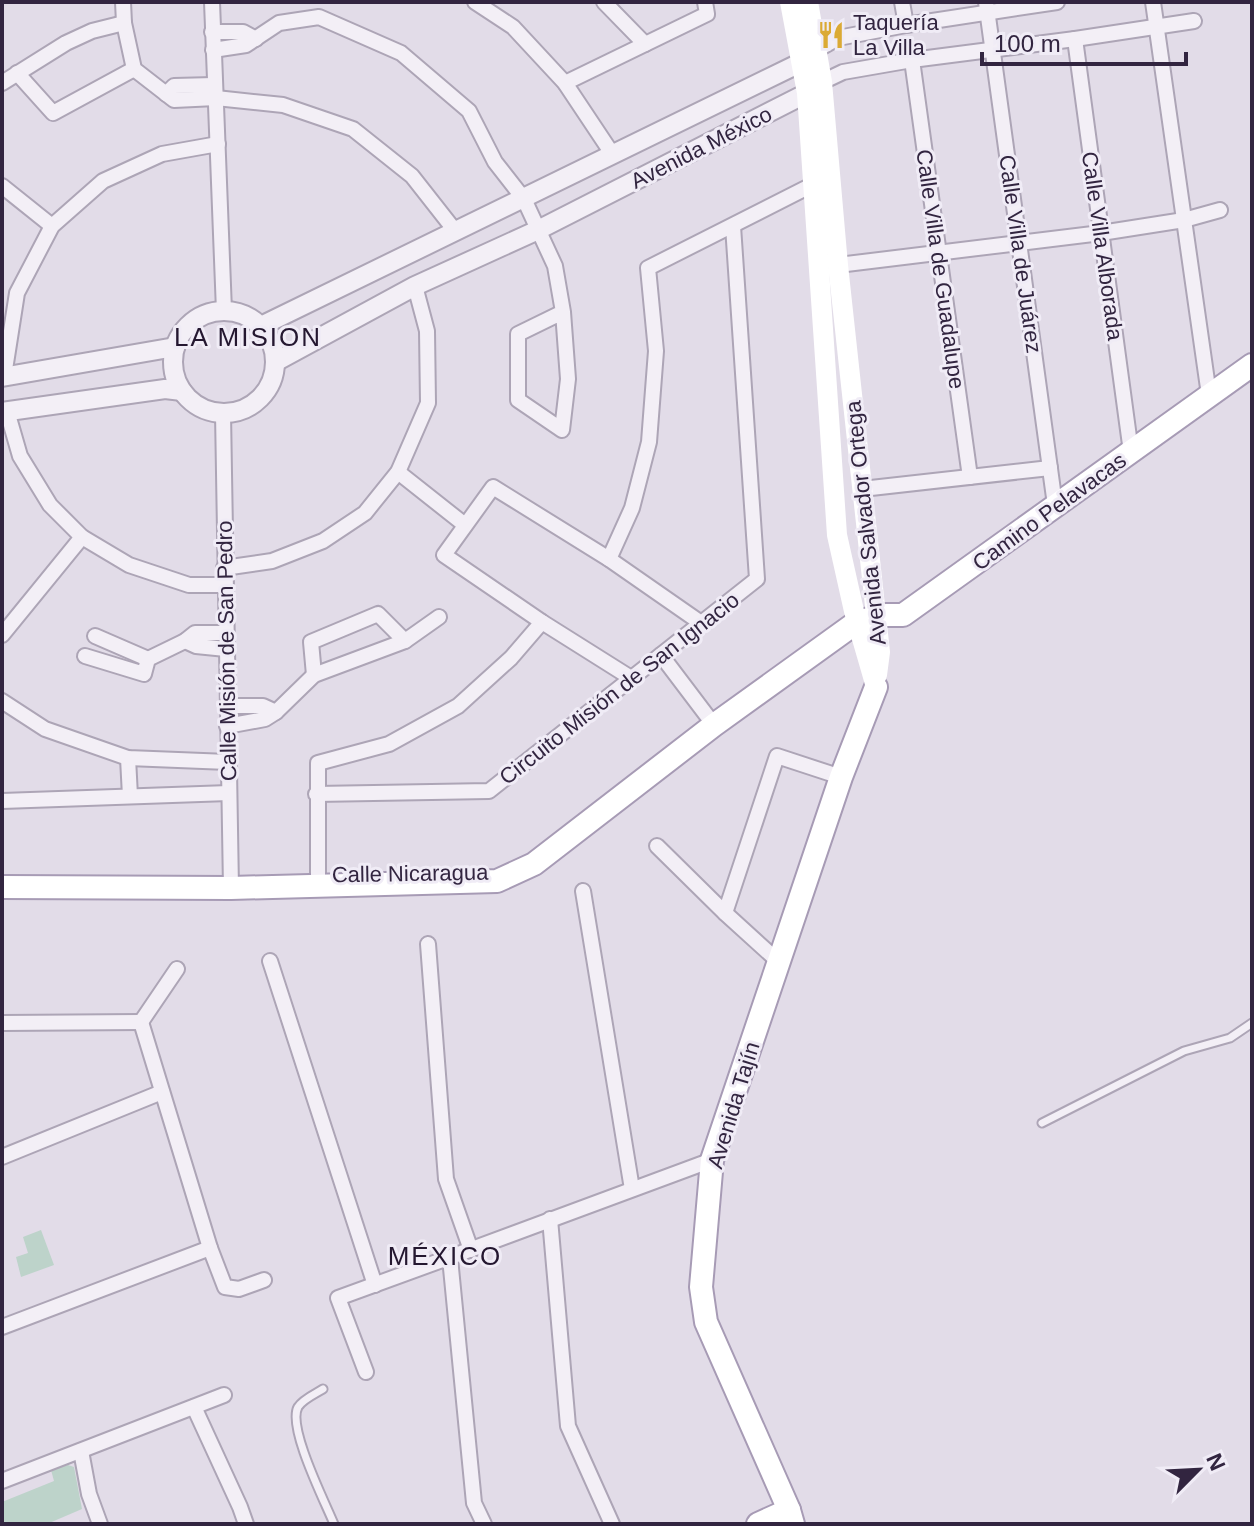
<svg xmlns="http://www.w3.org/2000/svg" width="1254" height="1526" font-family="Helvetica,sans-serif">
<rect width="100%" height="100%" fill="#e2dce8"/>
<g fill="#bdd3ca">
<polygon points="41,1230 54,1265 21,1277 16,1257 28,1253 23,1237"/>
<polygon points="68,1465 74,1467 82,1509 47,1524 2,1524 2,1502 54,1481 51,1470"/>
</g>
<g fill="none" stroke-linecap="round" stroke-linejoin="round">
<g stroke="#ada5b6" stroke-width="11">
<g id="service">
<polyline points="1042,1123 1184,1051 1230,1038 1252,1023"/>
<path d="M323,1389c-8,5 -20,10 -25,18 -11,20 27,95 36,117"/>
</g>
</g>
<g stroke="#ada5b6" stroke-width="18">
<g id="minor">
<polyline points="123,2 124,23 134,69 174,100 216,98 283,105 353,129 412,176 456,232"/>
<polyline points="212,2 224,311"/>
<polyline points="475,2 513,27 565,83 613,155"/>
<polyline points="604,2 645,44"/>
<polyline points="902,2 906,25"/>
<polyline points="986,2 1055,505"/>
<polyline points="1153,2 1209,395"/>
<polyline points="212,32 243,32 256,39"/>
<polyline points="1075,39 1131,452"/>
<polyline points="213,50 246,45 279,23 319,17 401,53 469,111 495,162 524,199 555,266 563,312 568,379 562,430 518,400 518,334 563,312"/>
<polyline points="817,50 838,38 906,25 1057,2"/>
<polyline points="912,60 970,477"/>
<polyline points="17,73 53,113 134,69"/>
<polyline points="822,82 843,72 912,60 1075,39 1194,21"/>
<polyline points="2,83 66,43 92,31 124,23"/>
<polyline points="565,83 707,14 705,2"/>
<polyline points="166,94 174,86 214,85"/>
<polyline points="2,186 52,226"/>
<polyline points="838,265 1101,233 1184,220 1220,210"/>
<polyline points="4,376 17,293 52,226 103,181 162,154 218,144"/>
<polyline points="7,411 20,456 50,505 82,537 129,565 189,585 225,585"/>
<polyline points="223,413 231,888"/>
<polyline points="398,472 465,525"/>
<polyline points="862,489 1050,468"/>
<polyline points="609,559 632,508 649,442 656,351 648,268 812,185"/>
<polyline points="224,568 272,561 323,541 365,513 398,472 428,403 427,331 415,286"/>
<polyline points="2,635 82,537"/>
<polyline points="95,636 148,659"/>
<polyline points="185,641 196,646 226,649"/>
<polyline points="661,655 714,725"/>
<polyline points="85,656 144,674 148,659 185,641 195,633 226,633"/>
<polyline points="314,675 311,642 378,614 405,641"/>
<polyline points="631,678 542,622 444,555 493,487 609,559 701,623"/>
<polyline points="2,701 45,729 128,758 228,762"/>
<polyline points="227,706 263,706 276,712"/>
<polyline points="227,726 265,719 276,712 314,675 405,641 439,617"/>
<polyline points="128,758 130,796"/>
<polyline points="316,794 489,791 757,579 733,226"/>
<polyline points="2,801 229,793"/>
<polyline points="657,846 725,913 780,963"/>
<polyline points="318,886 318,763 389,744 458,706 511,658 542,622"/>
<polyline points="583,891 632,1189"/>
<polyline points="725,913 777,756 841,777"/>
<polyline points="428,944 446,1179 471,1250"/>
<polyline points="270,961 375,1285"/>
<polyline points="141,1022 210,1248 225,1287 239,1289 264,1280"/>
<polyline points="141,1022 177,969"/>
<polyline points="2,1023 141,1022"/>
<polyline points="2,1157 162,1092"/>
<polyline points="550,1219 568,1426 612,1524"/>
<polyline points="450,1258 474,1503 484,1524"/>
<polyline points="2,1327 210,1248"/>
<path d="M366,1372l-28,-74c125,-45 249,-92 374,-138"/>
<polyline points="194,1407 240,1507 246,1524"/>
<polyline points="81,1451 89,1494 100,1524"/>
<polyline points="2,1481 224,1395"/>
</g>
</g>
<g stroke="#ada5b6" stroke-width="22">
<g id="tertiary">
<circle cx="224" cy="362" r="51"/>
<polyline points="261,326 802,62 812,54"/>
<polyline points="275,362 415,286 538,230 807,93 817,85"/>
<polyline points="2,377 175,347"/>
<polyline points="2,412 165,389 182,391"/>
</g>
</g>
<g stroke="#a79bb5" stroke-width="26">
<g id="primary">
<polyline points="2,887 231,888 497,881 534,864 714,725 857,622 886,615 903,615 1252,365"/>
<polyline points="758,1524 789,1510"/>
<polyline points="793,1524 789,1510 706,1322 701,1287 712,1160 841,777 876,687"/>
</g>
</g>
<use href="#service" stroke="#f3eff6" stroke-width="7"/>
<use href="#minor" stroke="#f3eff6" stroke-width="14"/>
<use href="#tertiary" stroke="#f3eff6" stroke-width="18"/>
<g stroke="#fff" stroke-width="20">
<polyline points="790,2 807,93 837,535 854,611 876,687"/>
<polyline points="808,2 822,82 838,265 880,652 877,675"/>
</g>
<use href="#primary" stroke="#fff" stroke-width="22"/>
</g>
<defs>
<g id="restaurant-bare" transform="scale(2.16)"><path d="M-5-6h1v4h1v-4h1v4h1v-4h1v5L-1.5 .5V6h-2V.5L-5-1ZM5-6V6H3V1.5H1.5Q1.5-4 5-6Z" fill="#dbaa34" stroke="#f0ecf6" stroke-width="2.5" paint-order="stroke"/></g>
</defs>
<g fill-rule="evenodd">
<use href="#restaurant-bare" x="831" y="35"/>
</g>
<g text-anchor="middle" stroke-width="6" stroke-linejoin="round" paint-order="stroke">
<g font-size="22" fill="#322540" stroke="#f0ecf6" text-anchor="start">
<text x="853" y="30">Taquería<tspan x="853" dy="25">La Villa</tspan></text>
</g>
<g font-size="22" fill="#322540" stroke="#f0ecf6">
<text transform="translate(701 147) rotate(-27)" y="8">Avenida México</text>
<text transform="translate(1103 246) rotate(82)" y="8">Calle Villa Alborada</text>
<text transform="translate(1021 254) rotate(82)" y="8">Calle Villa de Juárez</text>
<text transform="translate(941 269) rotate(82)" y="8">Calle Villa de Guadalupe</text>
<text transform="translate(1049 511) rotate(-36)" y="8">Camino Pelavacas</text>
<text transform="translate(865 523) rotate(-96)" y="8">Avenida Salvador Ortega</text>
<text transform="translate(226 651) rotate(-91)" y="8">Calle Misión de San Pedro</text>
<text transform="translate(619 688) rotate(-38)" y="8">Circuito Misión de San Ignacio</text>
<text transform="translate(410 873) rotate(-1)" y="8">Calle Nicaragua</text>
<text transform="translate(733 1105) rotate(-73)" y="8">Avenida Tajín</text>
</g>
<g font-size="26" letter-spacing="2" fill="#241730" stroke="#f0ecf6">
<text x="248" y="346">LA MISION</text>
<text x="445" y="1265">MÉXICO</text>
</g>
</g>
<rect width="1254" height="1526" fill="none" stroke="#322540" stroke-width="8"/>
<g transform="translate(1198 1470) rotate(66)" stroke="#f0ecf6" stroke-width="6" paint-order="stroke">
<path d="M0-6L14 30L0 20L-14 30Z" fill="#322540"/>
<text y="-12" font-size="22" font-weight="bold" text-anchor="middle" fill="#322540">N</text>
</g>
<path d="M982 52v12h204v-12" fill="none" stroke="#322540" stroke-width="4"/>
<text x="994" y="52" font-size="24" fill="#322540" stroke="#f0ecf6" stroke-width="6" paint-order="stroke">100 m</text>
</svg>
